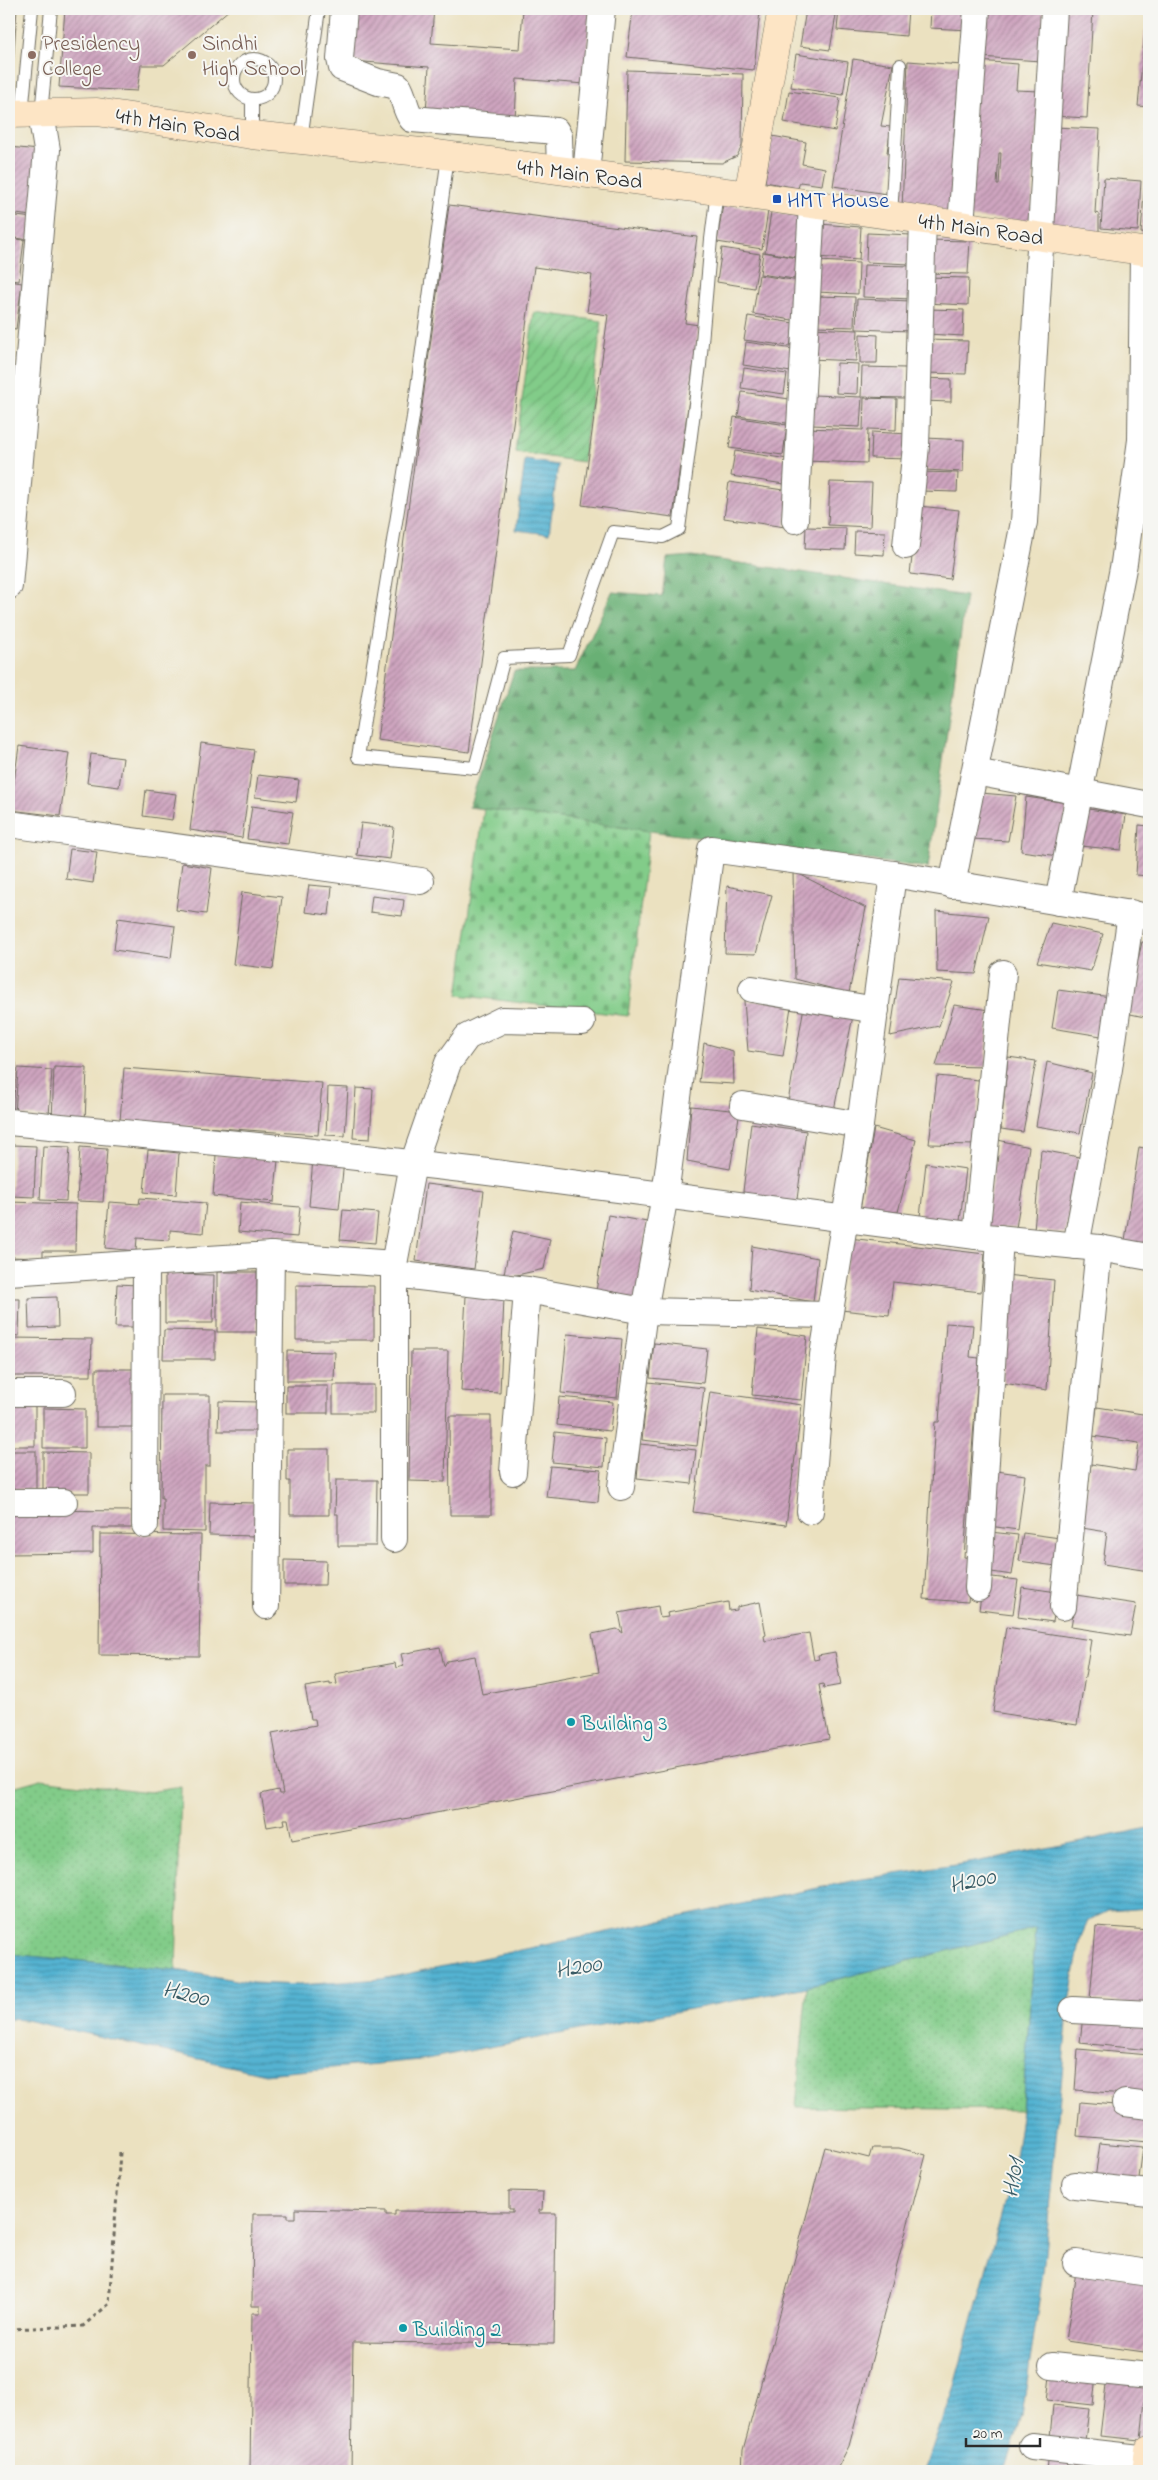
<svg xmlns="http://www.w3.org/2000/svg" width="1158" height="2480" font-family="'Indie Flower',sans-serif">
<defs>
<pattern id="grass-dots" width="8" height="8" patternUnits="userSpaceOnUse" patternTransform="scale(1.25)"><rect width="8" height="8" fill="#82cc89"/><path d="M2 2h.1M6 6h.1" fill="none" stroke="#70af76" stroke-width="1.8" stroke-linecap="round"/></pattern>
<pattern id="forest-firs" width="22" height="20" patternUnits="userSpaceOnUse" patternTransform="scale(1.25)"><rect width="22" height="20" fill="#69b075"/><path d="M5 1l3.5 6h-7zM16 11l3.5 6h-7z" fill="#578f60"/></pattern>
<pattern id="cemetery-stones" width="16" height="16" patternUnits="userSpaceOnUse" patternTransform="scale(1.25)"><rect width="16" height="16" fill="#82cc89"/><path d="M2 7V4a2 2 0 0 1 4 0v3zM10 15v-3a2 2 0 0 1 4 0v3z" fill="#70af76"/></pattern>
<pattern id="garden-furrows" width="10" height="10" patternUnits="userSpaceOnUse" patternTransform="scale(1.25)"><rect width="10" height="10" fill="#82cc89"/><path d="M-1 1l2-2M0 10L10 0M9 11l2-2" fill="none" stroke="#70af76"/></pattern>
<pattern id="water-rules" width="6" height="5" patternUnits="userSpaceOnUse" patternTransform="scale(1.25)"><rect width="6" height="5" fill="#54b3d2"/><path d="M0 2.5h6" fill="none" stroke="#4692ab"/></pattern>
<pattern id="building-hatch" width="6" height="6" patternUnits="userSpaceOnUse" patternTransform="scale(1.25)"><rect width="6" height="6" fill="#cfa5c0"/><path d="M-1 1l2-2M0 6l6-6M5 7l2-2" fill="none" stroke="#a8879c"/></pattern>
</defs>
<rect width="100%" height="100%" fill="#f6f6f2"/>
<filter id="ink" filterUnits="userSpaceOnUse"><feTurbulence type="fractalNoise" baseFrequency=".02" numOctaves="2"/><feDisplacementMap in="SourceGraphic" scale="10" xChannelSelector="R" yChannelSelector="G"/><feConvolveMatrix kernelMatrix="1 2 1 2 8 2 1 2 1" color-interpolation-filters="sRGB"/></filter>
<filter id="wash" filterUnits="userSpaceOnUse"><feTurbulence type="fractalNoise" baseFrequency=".0096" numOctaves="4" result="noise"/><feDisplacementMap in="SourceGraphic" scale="20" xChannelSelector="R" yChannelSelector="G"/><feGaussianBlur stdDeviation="1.12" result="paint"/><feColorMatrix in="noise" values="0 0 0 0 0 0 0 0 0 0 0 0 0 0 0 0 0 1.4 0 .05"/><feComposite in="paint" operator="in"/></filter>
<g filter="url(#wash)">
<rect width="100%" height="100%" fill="#ebe1c0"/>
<g fill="url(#grass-dots)" stroke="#567c5a">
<polygon points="41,1779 149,1792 181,1787 176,1970 9,1954 9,1788"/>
<polygon points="1036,1928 1022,2110 796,2107 807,1987"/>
</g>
<polygon fill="url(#forest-firs)" stroke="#4a6e50" points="692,556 966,596 928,868 469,807 514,671 575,671 612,592 662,596 667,558"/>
<polygon fill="url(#cemetery-stones)" stroke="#567c5a" points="484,809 649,831 628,1016 458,995"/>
<polygon fill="url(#garden-furrows)" stroke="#567c5a" points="534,312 602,321 583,462 515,452"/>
<g fill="url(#water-rules)" stroke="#406f7e">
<polygon points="525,460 558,465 549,534 516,530"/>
<polygon points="1149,1828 1149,1908 1108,1911 1088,1921 1081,1937 1069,2002 1043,2273 1022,2416 1004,2471 924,2471 954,2386 1012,2176 1022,2110 1036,1928 807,1987 421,2060 265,2074 26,2020 9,2019 9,1954 176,1970 253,1983 299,1985 382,1979 856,1880 975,1862"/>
</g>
<g id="blocks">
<g fill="url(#building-hatch)" fill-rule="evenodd">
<polygon points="9,9 17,9 12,80 9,79"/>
<polygon points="65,9 230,9 164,65 141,65 137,91 59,87"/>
<polygon points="356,9 434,9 431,43 520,49 523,9 590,9 585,84 517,79 515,119 426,113 429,67 352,61"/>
<polygon points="633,9 737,9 760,11 754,70 627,57"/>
<polygon points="839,9 908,9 906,36 837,30"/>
<polygon points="931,9 971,9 969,30 930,28"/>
<polygon points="982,9 1044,9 1041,61 979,57"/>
<polygon points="1059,9 1093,10 1087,118 1053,116"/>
<polygon points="806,10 836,15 830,50 800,46"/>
<polygon points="1145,30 1149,30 1149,107 1138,106"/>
<polygon points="796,54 848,62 843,95 791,87"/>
<polygon points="853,59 893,65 881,126 891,127 887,152 893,153 887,194 833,186"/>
<polygon points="908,61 962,65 960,105 956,105 954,138 963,138 958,213 902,209"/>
<path d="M978,61l40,3 -2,26 23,1 -8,130 -65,-4zM999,153h2l-2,32h-2z"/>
<polygon points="627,70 743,74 742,146 737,156 722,163 625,161"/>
<polygon points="789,91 840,98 835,131 784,122"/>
<polygon points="1053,127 1100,129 1095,213 1099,214 1099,232 1047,229"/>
<polygon points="772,136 806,142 802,164 825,168 822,185 800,182 798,188 765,182"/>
<polygon points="9,147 39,150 31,216 9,213"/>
<polygon points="1104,178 1141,181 1138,231 1101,228"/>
<polygon points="1145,180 1149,181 1149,234 1141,233"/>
<polygon points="723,204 768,211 762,249 717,242"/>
<polygon points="449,205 697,237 685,323 699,325 673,517 582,505 608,315 587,312 592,275 534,267 469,752 377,740"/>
<polygon points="771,212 803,217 796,257 765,252"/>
<polygon points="9,215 32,218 29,240 9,237"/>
<polygon points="819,224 861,227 859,260 816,257"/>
<polygon points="867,233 912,235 910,264 866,262"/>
<polygon points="9,238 24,240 19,281 9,280"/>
<polygon points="926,240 970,241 968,274 925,273"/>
<polygon points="722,248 760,254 754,288 717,282"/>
<polygon points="763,252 797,258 794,279 760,274"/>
<polygon points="817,261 859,263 858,294 816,292"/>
<polygon points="864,265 914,266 912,299 863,297"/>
<polygon points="759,275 806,282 799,321 753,314"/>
<polygon points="926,277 969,278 968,305 924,303"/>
<polygon points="9,281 22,283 16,329 9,328"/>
<polygon points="814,296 855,297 854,327 814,326"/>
<polygon points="857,299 912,301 911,331 856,329"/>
<polygon points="928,309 964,310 963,336 927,334"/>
<polygon points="748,316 794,323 790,346 744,340"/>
<polygon points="811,328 858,330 856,361 810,359"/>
<polygon points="860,334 878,335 877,363 860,363"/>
<polygon points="925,340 968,341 966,374 924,373"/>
<polygon points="746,342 794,349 791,372 743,365"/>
<polygon points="837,363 858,364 857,394 836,393"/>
<polygon points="862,367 906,368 905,398 862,397 860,427 812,425 813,395 861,397"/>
<polygon points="744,368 787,374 784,394 741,388"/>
<polygon points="923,378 951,379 951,402 922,401"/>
<polygon points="742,392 796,400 793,424 738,416"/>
<polygon points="864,398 897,399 896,430 868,429 867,463 804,461 806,428 863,430"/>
<polygon points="734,417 787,425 783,455 729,448"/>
<polygon points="872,432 909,434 908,459 871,458"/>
<polygon points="926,438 964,440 963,472 925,470"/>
<polygon points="735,451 788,459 784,484 731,476"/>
<polygon points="921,472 958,473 957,492 920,491"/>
<polygon points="729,482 790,491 785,527 724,518"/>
<polygon points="830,482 872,483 870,527 828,525"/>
<polygon points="918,506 959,510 950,579 910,574"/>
<polygon points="806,527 846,528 845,550 805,549"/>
<polygon points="855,531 885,532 884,555 854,553"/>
<polygon points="201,743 254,750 242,838 190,830"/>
<polygon points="19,746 69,753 60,816 10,810"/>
<polygon points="91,754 123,758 119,787 87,783"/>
<polygon points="258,775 299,780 296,802 255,797"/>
<polygon points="146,790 176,794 172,820 143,816"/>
<polygon points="981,793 1016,796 1008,841 972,839"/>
<polygon points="1026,797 1068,803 1058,856 1021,851"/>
<polygon points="252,806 293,812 288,844 247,839"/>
<polygon points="1089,809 1126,815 1121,850 1080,846"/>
<polygon points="361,823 394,827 390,859 357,855"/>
<polygon points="1139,825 1149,826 1149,876 1136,875"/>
<polygon points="70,849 97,852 93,883 66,879"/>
<polygon points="182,863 212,868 206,914 176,910"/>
<polygon points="793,871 866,908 849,993 795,979"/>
<polygon points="309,885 332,887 329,915 305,912"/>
<polygon points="727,886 772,895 756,954 725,953"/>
<polygon points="242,892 282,897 273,969 233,964"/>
<polygon points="372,896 404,900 402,916 370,912"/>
<polygon points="936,911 989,916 976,974 937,972"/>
<polygon points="118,918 175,926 171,958 114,950"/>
<polygon points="1051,923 1103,934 1091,971 1037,962"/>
<polygon points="1142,942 1149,943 1149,1018 1126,1013"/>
<polygon points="899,977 954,982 939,1026 890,1036"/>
<polygon points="1058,990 1111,997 1101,1036 1052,1028"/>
<polygon points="744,1001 792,1001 783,1056 748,1051"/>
<polygon points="954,1005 989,1010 986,1067 936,1066"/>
<polygon points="804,1006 854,1011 834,1110 787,1108"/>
<polygon points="704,1043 733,1051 734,1084 699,1082"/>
<polygon points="1008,1057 1036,1061 1023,1132 1001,1129"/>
<polygon points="1047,1062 1092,1073 1080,1133 1036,1126"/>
<polygon points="9,1063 16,1063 13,1117 9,1117"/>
<polygon points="54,1067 87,1068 85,1123 52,1121"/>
<polygon points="18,1068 52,1070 49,1117 15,1115"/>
<polygon points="124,1068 322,1083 318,1135 120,1121"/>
<polygon points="937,1076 979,1080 976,1145 929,1144"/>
<polygon points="328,1087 348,1088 345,1136 326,1135"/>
<polygon points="356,1088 373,1089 370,1139 353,1138"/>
<polygon points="691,1106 740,1111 730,1169 687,1161"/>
<polygon points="751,1123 806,1131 796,1207 742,1200"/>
<polygon points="874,1128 916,1140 898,1212 860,1210"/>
<polygon points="998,1140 1029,1147 1016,1228 985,1228"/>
<polygon points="13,1145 36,1146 34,1197 11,1196"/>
<polygon points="43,1146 70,1147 66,1201 40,1200"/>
<polygon points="80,1147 107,1149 103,1202 77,1201"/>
<polygon points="1139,1147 1149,1149 1149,1246 1124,1247"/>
<polygon points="148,1150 179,1153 176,1195 144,1192"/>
<polygon points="1041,1150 1079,1157 1065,1233 1034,1230"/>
<polygon points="216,1155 278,1160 274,1202 213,1196"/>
<polygon points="313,1159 344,1161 339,1209 309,1206"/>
<polygon points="926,1163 966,1169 960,1221 920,1217"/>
<polygon points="426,1184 484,1191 474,1269 416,1261"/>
<polygon points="140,1198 206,1203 203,1233 170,1230 170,1240 137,1238 136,1251 105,1248 109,1202 139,1204"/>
<polygon points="9,1202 76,1204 75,1251 43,1251 43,1258 9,1257"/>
<polygon points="240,1202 300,1207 297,1237 238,1232"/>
<polygon points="343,1210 378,1213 375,1243 340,1240"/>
<polygon points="608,1215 647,1222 637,1301 595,1298"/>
<polygon points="513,1231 550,1239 544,1269 503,1278"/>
<polygon points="849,1238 985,1254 981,1292 893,1282 889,1315 841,1310"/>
<polygon points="752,1246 818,1258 813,1302 749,1290"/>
<rect x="217" y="1272" width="40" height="60"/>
<polygon points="165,1274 214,1275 213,1323 165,1323"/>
<polygon points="1005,1275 1054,1280 1047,1390 1003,1383"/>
<polygon points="117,1284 138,1285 136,1327 115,1327"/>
<polygon points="296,1285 374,1286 374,1340 296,1340"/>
<polygon points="466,1296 504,1298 500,1393 461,1391"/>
<polygon points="57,1297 58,1327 29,1328 28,1298"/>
<polygon points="9,1299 20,1299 19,1336 9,1335"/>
<polygon points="946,1323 973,1325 970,1357 979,1358 964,1557 972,1558 968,1602 924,1599 933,1451 935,1422 939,1422"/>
<polygon points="758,1329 807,1336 801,1400 752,1395"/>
<polygon points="164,1330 215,1331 215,1359 163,1359"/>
<polygon points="567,1334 622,1339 617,1398 561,1393"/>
<polygon points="9,1338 92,1339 91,1376 9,1376"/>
<polygon points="654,1343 707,1349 703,1383 650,1378"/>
<polygon points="287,1351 335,1352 334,1381 287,1381"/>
<polygon points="411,1351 448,1351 445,1482 409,1481"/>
<rect x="96" y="1369" width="39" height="58"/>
<polygon points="648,1382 704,1388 697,1446 642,1440"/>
<rect x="333" y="1385" width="41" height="28"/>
<rect x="286" y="1386" width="42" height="27"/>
<polygon points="710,1392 802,1405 786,1525 693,1512"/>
<polygon points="162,1395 210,1395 210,1466 205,1466 205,1532 163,1531 163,1498 161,1498"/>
<polygon points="559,1397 613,1402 610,1431 557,1425"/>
<polygon points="219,1401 257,1402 257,1431 218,1431"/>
<polygon points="9,1402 35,1403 35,1446 9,1446"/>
<polygon points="1097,1407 1149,1415 1149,1571 1103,1564 1107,1532 1082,1528 1091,1464 1135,1471 1139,1443 1093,1436"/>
<polygon points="43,1408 85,1409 85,1448 43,1448"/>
<polygon points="449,1416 491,1416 491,1515 450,1515"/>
<polygon points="555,1432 606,1438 604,1467 552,1462"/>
<polygon points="640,1444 696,1450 692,1484 637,1478"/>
<polygon points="287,1449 329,1449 329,1515 290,1515 290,1481 287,1481"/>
<rect x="9" y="1451" width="27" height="38"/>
<polygon points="43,1452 89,1453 89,1493 43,1493"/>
<polygon points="550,1466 601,1470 598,1502 546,1497"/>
<polygon points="997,1471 1025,1475 1018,1530 989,1526"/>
<polygon points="336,1480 377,1480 376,1546 338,1546 338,1514 335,1514"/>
<polygon points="210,1502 257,1503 257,1536 209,1535"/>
<polygon points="9,1510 132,1511 132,1528 93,1528 93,1553 9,1554"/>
<polygon points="990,1532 1018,1535 1012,1575 985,1571"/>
<polygon points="1023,1533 1060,1538 1056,1566 1019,1561"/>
<polygon points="100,1534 201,1535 199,1656 99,1655"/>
<polygon points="284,1560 326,1561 325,1585 284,1585"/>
<polygon points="984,1576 1018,1580 1013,1614 979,1610"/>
<polygon points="1022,1587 1057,1592 1053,1622 1018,1617"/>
<polygon points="1076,1595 1136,1604 1130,1636 1071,1627"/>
<polygon points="728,1602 729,1611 737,1610 737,1607 760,1602 766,1635 764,1636 765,1641 809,1633 814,1660 819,1659 818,1655 835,1652 841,1685 824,1688 823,1684 819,1685 829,1739 292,1840 288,1819 284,1819 285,1824 267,1827 261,1794 278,1790 279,1794 283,1794 272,1733 316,1725 315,1719 311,1719 305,1687 330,1683 330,1685 337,1684 335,1674 395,1663 396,1668 404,1666 401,1654 440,1647 444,1666 447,1661 475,1656 482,1694 599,1672 592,1634 617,1629 623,1633 619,1613 658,1606 660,1618 668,1617 667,1613"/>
<polygon points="1006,1627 1091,1640 1077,1725 993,1712"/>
<polygon points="1096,1926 1149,1930 1149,2005 1090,2000"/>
<polygon points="1083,2015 1149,2022 1149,2050 1080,2043"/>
<polygon points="1078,2049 1149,2055 1149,2096 1075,2090"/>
<polygon points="1080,2102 1149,2108 1149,2142 1077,2136"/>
<polygon points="1100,2143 1143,2147 1138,2186 1095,2179"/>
<polygon points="825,2147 869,2158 872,2148 899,2148 926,2155 849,2446 836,2471 742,2471 743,2450"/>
<polygon points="509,2191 543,2192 542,2210 539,2210 539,2213 556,2213 554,2344 353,2342 351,2471 250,2471 252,2313 260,2313 260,2306 252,2306 253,2214 288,2214 288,2218 295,2218 295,2209 386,2211 386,2215 395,2215 395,2211 513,2212 513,2209 509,2209"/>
<polygon points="1076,2271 1149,2281 1149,2315 1144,2352 1066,2341"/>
<polygon points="1051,2369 1096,2374 1093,2405 1047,2400"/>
<polygon points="1107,2376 1147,2380 1141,2440 1100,2436"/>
<polygon points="1053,2405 1089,2409 1085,2441 1050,2437"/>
<polygon points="1049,2451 1088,2456 1086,2471 1047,2471"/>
<polygon points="1093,2458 1131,2462 1130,2471 1092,2471"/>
</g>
</g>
</g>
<g filter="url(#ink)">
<use href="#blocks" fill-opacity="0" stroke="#6e6b5f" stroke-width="1"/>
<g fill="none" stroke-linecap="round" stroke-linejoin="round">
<g stroke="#6e6b5f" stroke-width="14">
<g id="lane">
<circle cx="254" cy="79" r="20"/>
<polyline points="22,114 32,9"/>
<polyline points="41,114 51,9"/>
<polyline points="252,135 252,99"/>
<polyline points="301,140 319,9"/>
<polyline points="448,156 413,417 358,757 475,768 504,658 569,655 613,532 663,537 679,529 700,365 711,239 717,191"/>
<polyline points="891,216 900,65"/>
</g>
</g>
<g stroke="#6e6b5f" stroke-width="28">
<g id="street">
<path d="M344,9l-4,50 2,9 36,14 20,4c7,11 6,23 14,33l144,12 3,6 1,33"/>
<polyline points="586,174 602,9"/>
<polyline points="961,225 977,9"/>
<polyline points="795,520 812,204"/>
<polyline points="906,546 916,446 923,220"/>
<polyline points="9,586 47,150 41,114"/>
<polyline points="975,772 1149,805"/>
<polyline points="9,824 421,881"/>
<polyline points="952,885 1024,522 1054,9"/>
<polyline points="1058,902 1124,563 1141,440 1143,251"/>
<polyline points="752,989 876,1010"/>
<polyline points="743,1105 860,1125"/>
<polyline points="9,1122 269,1147 480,1171 976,1236 1099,1248 1149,1257"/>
<polyline points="976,1236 1003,973"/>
<polyline points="1076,1246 1109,1069 1131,913"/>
<polyline points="394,1264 394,1539"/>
<polyline points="9,1272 271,1255 394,1264 413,1164 448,1063 467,1037 502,1020 582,1022"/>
<polyline points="394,1274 527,1290"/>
<polyline points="9,1393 63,1393"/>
<polyline points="513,1472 527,1290 644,1311 829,1315"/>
<polyline points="621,1487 644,1311 665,1195 711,849 893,874 1149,917"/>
<polyline points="9,1502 64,1502"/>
<polyline points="810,1511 823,1355 860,1125 893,874"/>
<polyline points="145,1525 146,1264"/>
<polyline points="978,1588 1000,1238"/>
<polyline points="266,1606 271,1255"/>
<polyline points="1063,1607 1099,1248"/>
<polyline points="1073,2010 1149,2014"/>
<polyline points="1125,2103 1149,2106"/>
<polyline points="1075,2185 1149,2193"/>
<polyline points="1076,2263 1149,2273"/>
<polyline points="1052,2366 1149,2376"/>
<polyline points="1032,2446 1149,2459"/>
</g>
</g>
<g stroke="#6e6b5f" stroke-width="29">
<g id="secondary">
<polyline points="9,114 97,112 252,135 421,152 748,195 1149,252"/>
<polyline points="748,195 782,9"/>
<polyline points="1146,2471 1149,2450"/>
</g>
</g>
<polyline stroke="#6e6b5f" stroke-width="3" stroke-dasharray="4 4" stroke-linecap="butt" points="9,2329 83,2326 109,2304 120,2153"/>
<use href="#lane" stroke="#fff" stroke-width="12"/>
<use href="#street" stroke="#fff" stroke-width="26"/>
<use href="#secondary" stroke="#fde5c5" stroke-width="28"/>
</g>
</g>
<g fill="#8d6e63" stroke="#f6f6f2" stroke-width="2">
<circle cx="32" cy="55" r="5"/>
<circle cx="192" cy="55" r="5"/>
</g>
<rect fill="#1a4fb4" stroke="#f6f6f2" stroke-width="2" x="772" y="194" width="10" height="10" rx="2.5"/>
<g fill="#0f9aa8" stroke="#f6f6f2" stroke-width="2">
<circle cx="571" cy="1722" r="5"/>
<circle cx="403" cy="2328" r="5"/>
</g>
<g text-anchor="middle" stroke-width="4" stroke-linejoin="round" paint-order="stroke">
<g font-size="22" fill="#785e54" stroke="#f6f6f2" text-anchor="start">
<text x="42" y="50">Presidency<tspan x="42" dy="25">College</tspan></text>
<text x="202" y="50">Sindhi<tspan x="202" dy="25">High School</tspan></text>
</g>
<g font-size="22" fill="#2b2b2b" stroke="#f6f6f2">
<text transform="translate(178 124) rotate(9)" y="8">4th Main Road</text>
<text transform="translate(580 173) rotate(7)" y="8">4th Main Road</text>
<text transform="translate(981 228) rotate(8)" y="8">4th Main Road</text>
</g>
<g font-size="22" fill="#164399" stroke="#f6f6f2" text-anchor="start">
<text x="787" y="207">HMT House</text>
</g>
<g font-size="22" fill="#0d838f" stroke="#f6f6f2" text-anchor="start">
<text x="581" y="1730">Building 3</text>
<text x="413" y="2336">Building 2</text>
</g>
<g font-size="24" font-style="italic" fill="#395b65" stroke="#f6f6f2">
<text transform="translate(972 1880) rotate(-13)" y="8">H200</text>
<text transform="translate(578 1966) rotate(-10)" y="8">H200</text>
<text transform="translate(186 1993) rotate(13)" y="8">H200</text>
<text transform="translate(1012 2178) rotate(-82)" y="8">H101</text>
</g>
</g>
<rect width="1158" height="2480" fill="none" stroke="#f6f6f2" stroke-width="30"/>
<path d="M966 2438v8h74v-8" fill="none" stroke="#2b2b2b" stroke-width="2.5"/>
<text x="973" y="2438" font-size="15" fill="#2b2b2b" stroke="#f6f6f2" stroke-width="4" paint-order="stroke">20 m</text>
</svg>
